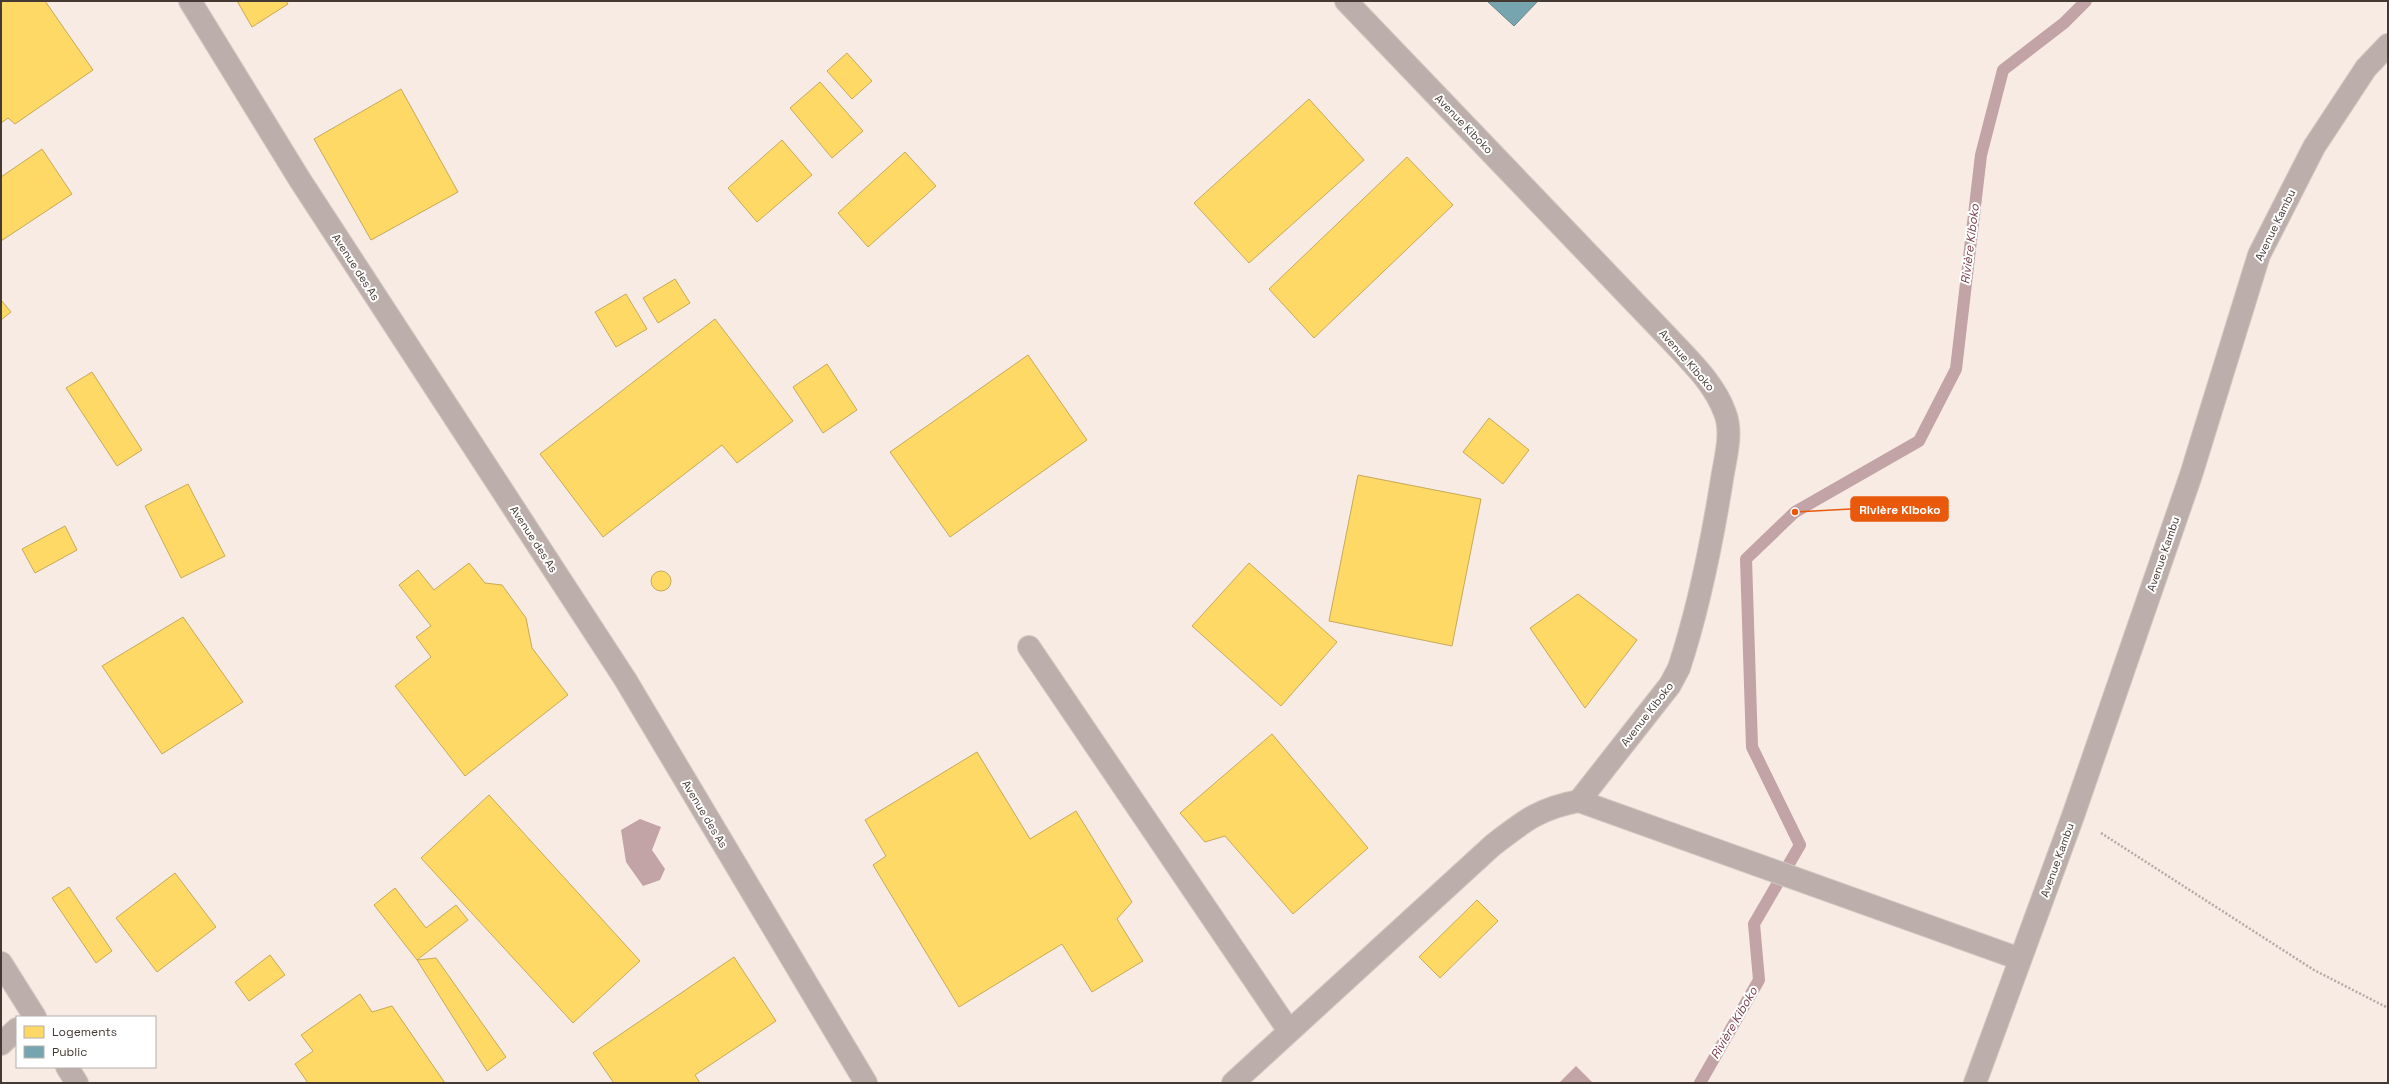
<svg xmlns="http://www.w3.org/2000/svg" width="2389" height="1084" font-family="'Space Grotesk',sans-serif">
<rect width="100%" height="100%" fill="#f7ebe4"/>
<g fill="#c2a3a6">
<polygon points="640,819 661,827 652,850 665,869 660,880 643,886 626,862 621,830"/>
<polygon points="1576,1066 1593,1083 1559,1083"/>
</g>
<g fill="#ffd966" stroke="#c7a957">
<polygon points="1,1 45,1 93,70 15,124 8,118 1,123"/>
<polygon points="237,1 286,1 288,4 252,27"/>
<polygon points="847,53 872,81 852,99 827,71"/>
<polygon points="820,82 863,131 832,158 790,108"/>
<polygon points="401,89 458,192 371,240 314,139"/>
<polygon points="1309,99 1364,160 1249,263 1194,203"/>
<polygon points="782,140 812,175 757,222 728,188"/>
<polygon points="42,149 72,194 1,241 1,177"/>
<polygon points="905,152 936,186 868,247 838,213"/>
<polygon points="1407,157 1453,205 1314,338 1269,289"/>
<polygon points="675,279 690,303 658,323 643,298"/>
<polygon points="626,294 647,329 616,347 595,312"/>
<polygon points="1,300 11,312 1,320"/>
<polygon points="715,319 793,421 737,463 722,445 603,537 540,454"/>
<polygon points="1028,355 1087,440 950,537 890,452"/>
<polygon points="827,364 857,410 823,433 793,387"/>
<polygon points="92,372 142,450 117,466 66,388"/>
<polygon points="1489,418 1529,450 1503,484 1463,452"/>
<polygon points="1358,475 1481,499 1452,646 1329,621"/>
<polygon points="188,484 225,556 181,578 145,506"/>
<polygon points="65,526 77,550 35,573 22,549"/>
<polygon points="469,563 485,583 502,585 526,618 532,648 568,695 465,776 395,686 431,657 416,637 431,626 399,585 418,570 434,590"/>
<polygon points="1249,563 1337,642 1281,706 1192,626"/>
<circle cx="661" cy="581" r="10"/>
<polygon points="1578,594 1637,640 1585,708 1530,628"/>
<polygon points="183,617 243,702 162,754 102,666"/>
<polygon points="1272,734 1368,848 1293,914 1225,836 1205,842 1180,813"/>
<polygon points="977,752 1030,839 1076,811 1132,902 1117,919 1143,961 1092,992 1062,944 959,1007 873,865 886,856 865,820"/>
<polygon points="489,795 640,961 573,1023 421,858"/>
<polygon points="175,873 216,927 157,972 116,918"/>
<polygon points="69,887 112,951 96,963 52,898"/>
<polygon points="395,888 426,928 456,905 468,920 417,960 374,905"/>
<polygon points="1477,900 1498,921 1440,978 1419,957"/>
<polygon points="270,955 285,975 249,1001 235,982"/>
<polygon points="734,957 776,1021 695,1075 700,1083 614,1083 593,1053"/>
<polygon points="436,958 506,1057 487,1071 417,960"/>
<polygon points="360,994 372,1012 392,1006 445,1083 308,1083 295,1064 313,1051 301,1035"/>
</g>
<polygon fill="#76a5af" stroke="#67858a" points="1487,1 1538,1 1514,26"/>
<g fill="none" stroke-linecap="round" stroke-linejoin="round">
<polyline stroke="#c2a3a6" stroke-width="12" points="1700,1083 1759,980 1754,924 1800,845 1752,747 1746,559 1795,512 1919,441 1956,369 1981,155 2003,70 2064,23 2086,1"/>
<g stroke="#d2c8c2" stroke-width="24">
<g id="minor">
<polyline points="190,1 300,180 625,679 866,1083"/>
<path d="M1346,1l319,333c22,24 49,48 60,79 8,20 0,46 -3,66 -10,63 -23,128 -43,189l-9,17 -91,116"/>
<polyline points="1029,647 1289,1031"/>
<polyline points="1,963 35,1017"/>
<polyline points="1,1044 17,1029"/>
<polyline points="67,1067 77,1083"/>
<path d="M1233,1083l260,-238c31,-24 47,-37 86,-44l441,158"/>
<polyline points="1975,1083 2073,816 2191,475 2259,255 2314,147 2366,68 2388,45"/>
</g>
</g>
<polyline stroke="#b4a9a6" stroke-width="2.5" stroke-dasharray="2 2" stroke-linecap="butt" points="2101,833 2314,970 2388,1008"/>
<use href="#minor" stroke="#bcafab" stroke-width="22"/>
</g>
<g text-anchor="middle" stroke-width="4" stroke-linejoin="round" paint-order="stroke">
<g font-size="11" fill="#443933" stroke="#fff">
<text transform="translate(1464 124) rotate(46)" y="4">Avenue Kiboko</text>
<text transform="translate(2275 225) rotate(-64)" y="4">Avenue Kambu</text>
<text transform="translate(356 267) rotate(57)" y="4">Avenue des As</text>
<text transform="translate(1687 360) rotate(49)" y="4">Avenue Kiboko</text>
<text transform="translate(534 539) rotate(57)" y="4">Avenue des As</text>
<text transform="translate(2163 554) rotate(-71)" y="4">Avenue Kambu</text>
<text transform="translate(1647 714) rotate(-52)" y="4">Avenue Kiboko</text>
<text transform="translate(705 814) rotate(59)" y="4">Avenue des As</text>
<text transform="translate(2057 860) rotate(-70)" y="4">Avenue Kambu</text>
</g>
<g font-size="12" font-style="italic" fill="#773e4a" stroke="#fff">
<text transform="translate(1970 244) rotate(-83)" y="4">Rivière Kiboko</text>
<text transform="translate(1734 1023) rotate(-60)" y="4">Rivière Kiboko</text>
</g>
</g>
<path fill="none" stroke="#e8590c" stroke-width="1.5" d="M1795 512L1851 509"/>
<circle fill="#e8590c" stroke="#fff" stroke-width="1.5" cx="1795" cy="512" r="4"/>
<rect fill="#e8590c" stroke="#e8590c" stroke-width="1.5" x="1851" y="497" width="97" height="24" rx="4"/>
<g font-size="12" text-anchor="middle" font-weight="bold" fill="#fff">
<text x="1900" y="514">Rivière Kiboko</text>
</g>
<rect width="2389" height="1084" fill="none" stroke="#443933" stroke-width="4"/>
<rect x="16" y="1016" width="140" height="52" fill="#ffffff" stroke="#b4b0ad"/>
<rect x="24" y="1026" width="20" height="12" fill="#ffd966" stroke="#b4b0ad"/>
<text x="52" y="1036" font-size="12" fill="#443933">Logements</text>
<rect x="24" y="1046" width="20" height="12" fill="#76a5af" stroke="#b4b0ad"/>
<text x="52" y="1056" font-size="12" fill="#443933">Public</text>
</svg>
